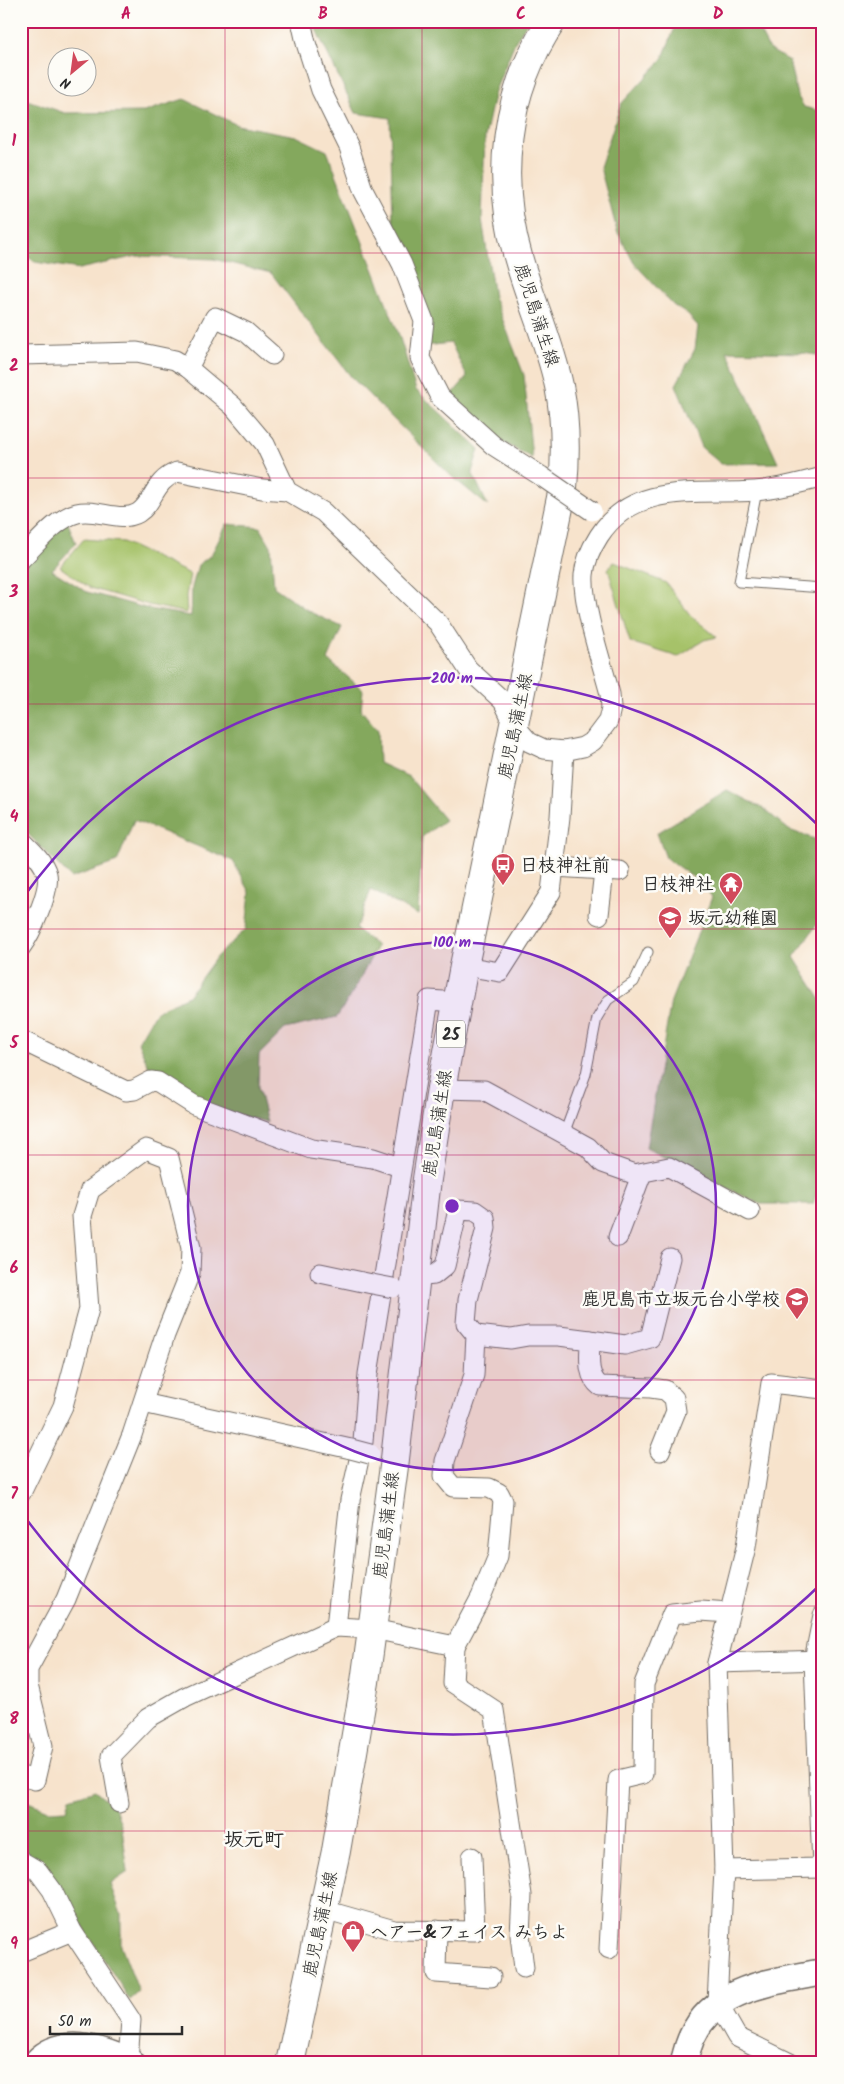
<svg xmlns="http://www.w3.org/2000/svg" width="844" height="2084" font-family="Kalam,'Klee One',sans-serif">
<rect width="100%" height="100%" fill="#fdfcf7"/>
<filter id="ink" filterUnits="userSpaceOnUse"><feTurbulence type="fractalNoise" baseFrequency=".02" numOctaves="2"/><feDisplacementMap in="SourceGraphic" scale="10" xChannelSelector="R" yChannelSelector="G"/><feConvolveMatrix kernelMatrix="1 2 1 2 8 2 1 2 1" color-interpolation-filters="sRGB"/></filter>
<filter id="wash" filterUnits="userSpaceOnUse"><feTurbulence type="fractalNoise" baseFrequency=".0096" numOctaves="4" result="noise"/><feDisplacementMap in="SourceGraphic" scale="20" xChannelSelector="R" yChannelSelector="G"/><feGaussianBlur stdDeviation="1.12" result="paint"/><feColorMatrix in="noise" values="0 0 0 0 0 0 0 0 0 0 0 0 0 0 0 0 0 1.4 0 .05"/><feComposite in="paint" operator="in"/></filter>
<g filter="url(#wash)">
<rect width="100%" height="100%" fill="#f7e3cc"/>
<g fill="#a6c269" stroke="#68764a">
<polygon points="84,539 123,542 190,574 186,596 187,613 149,605 90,588 60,567"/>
<polygon points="614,562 666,583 691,616 717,637 704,640 678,657 630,642 608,569"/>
</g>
<g fill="#84a85d" stroke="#586a44">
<polygon points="312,21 528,21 515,42 495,91 485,137 482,219 494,297 524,375 532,458 495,438 449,398 467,377 451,343 425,346 429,320 393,221 390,118 356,113"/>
<polygon points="684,21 754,21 769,49 789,61 797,95 804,107 823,112 823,356 803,353 727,351 778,463 721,464 701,447 676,385 695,349 698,326 688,315 673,305 634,263 617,231 600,167 621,104 662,60 676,25"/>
<polygon points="21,98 65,113 144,112 184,99 237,125 296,136 327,151 399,335 416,390 479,449 472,472 488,506 450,475 352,378 271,273 213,259 137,256 79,269 35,262 21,252"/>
<polygon points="67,521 76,543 52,570 87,592 149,609 191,616 192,587 198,565 211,555 227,524 260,527 271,546 274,587 310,612 342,627 328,660 363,690 361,710 378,730 379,763 409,777 445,820 422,837 418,915 371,890 356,929 377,946 357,985 337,1017 285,1029 259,1055 258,1087 267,1122 195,1105 149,1068 138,1042 156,1011 188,996 217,956 246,929 250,892 233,861 134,820 117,862 71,878 21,827 21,704 24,697 21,569"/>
<polygon points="727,790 764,809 789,830 823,842 823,919 820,920 794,957 823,1003 823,1175 813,1204 760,1204 646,1148 671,1001 712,897 701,883 666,858 657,833"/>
<polygon points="95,1790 115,1807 122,1828 128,1872 110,1884 121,1914 121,1945 139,1992 130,2000 65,1899 21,1855 21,1799 50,1811 67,1810 70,1798"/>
</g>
</g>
<g filter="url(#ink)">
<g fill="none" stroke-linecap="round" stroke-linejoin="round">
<g stroke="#726b63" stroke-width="11">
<g id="lane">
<polyline points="757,491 739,582 823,588"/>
<polyline points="564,1134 586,1074 597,1018 608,1000 634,982 648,952"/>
</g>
</g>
<g stroke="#726b63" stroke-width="21">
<g id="street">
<polyline points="301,21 306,43 321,90 349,147 363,190 402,264 424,321 420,358 440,397 494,446 541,476"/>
<path d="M21,355l116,-3 38,8 13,8 45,38 32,38 22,47 36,21 115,111 30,46 35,32 12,25 14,16 15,7 20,2 19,-4 10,-6 15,-20 3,-13 -1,-14c-8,-31 -28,-89 -26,-119 1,-14 8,-28 15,-39 35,-55 100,-41 156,-45 23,-2 46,-8 68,-14"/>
<polyline points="188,368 215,317 246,332 272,355"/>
<path d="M21,559c16,-15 34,-40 56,-46 19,-5 44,10 61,0 17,-11 15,-32 39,-41l85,17 25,2"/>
<path d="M21,840c10,10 22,20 26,34 4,16 -16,60 -26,73"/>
<polyline points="555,867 620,871"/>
<polyline points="599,915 604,871"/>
<polyline points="464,966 500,972 551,892 560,817 564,751"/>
<polyline points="21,1040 126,1091 134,1090 151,1081 158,1082 194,1105 311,1149 373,1158 400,1167"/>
<polyline points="441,1089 484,1090 588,1147 603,1163 634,1174 669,1167 750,1211"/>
<polyline points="618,1237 642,1173"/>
<polyline points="320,1273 372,1284"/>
<polyline points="416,1277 434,1275 445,1266 458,1210 475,1211 485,1218 486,1228 468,1300 466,1323 476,1335 474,1375 445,1461 444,1476 453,1487 489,1488 499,1493 503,1501 498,1556 481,1597 455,1646"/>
<path d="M476,1335l35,4 17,-3h31l31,4c0,16 -4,35 10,46l51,2 14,2 9,8 2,13 -16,40"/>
<polyline points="590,1340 625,1345 650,1338 670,1258"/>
<polyline points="143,1403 351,1449"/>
<polyline points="21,1493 63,1406 89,1309 82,1216 90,1190 146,1149 169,1158 191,1248 190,1273 165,1335 132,1435 66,1599 28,1669 28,1685 43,1746 35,1780 21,1776"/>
<polyline points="336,1627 350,1500 363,1442 368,1374 429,1000 457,1002"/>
<polyline points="717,1663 823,1660"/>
<polyline points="119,1803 111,1756 148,1718 185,1697 336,1627 373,1629 455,1646 453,1683 494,1710 522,1895 520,1935 524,1968"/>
<polyline points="21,1861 38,1871 52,1890 72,1931 131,2020 128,2061"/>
<polyline points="822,1868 814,1660 823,1615"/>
<polyline points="724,1870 823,1868"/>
<polyline points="324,1910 394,1930 475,1931 472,1857"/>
<polyline points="437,1930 436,1973 491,1977"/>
<polyline points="609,1949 618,1780 643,1774 644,1684 672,1614 701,1611 729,1613"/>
<polyline points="21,1952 72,1931"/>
<polyline points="790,2063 737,2037 717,2002 724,1870 717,1663 746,1547 771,1383 823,1389"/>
</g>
</g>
<g stroke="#726b63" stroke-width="29">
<g id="secondary">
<path d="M36,2063c25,-28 66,-14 95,0"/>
<path d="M684,2063c13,-74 77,-79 139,-91"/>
</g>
</g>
<g stroke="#726b63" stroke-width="30">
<path id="primary" d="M290,2063l46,-212 29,-169 30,-223 32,-280 14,-90 23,-123 99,-478c3,-35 3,-68 -4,-102 -9,-43 -28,-84 -40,-126 -24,-80 -15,-169 33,-239"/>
</g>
<use href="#lane" stroke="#fff" stroke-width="9"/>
<use href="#street" stroke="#fff" stroke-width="19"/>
<use href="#secondary" stroke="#fff" stroke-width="26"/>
<use href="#primary" stroke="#fff" stroke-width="28"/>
<g stroke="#726b63" stroke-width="21" stroke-linecap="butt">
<g id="street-bridge">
<polyline points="541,476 592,511"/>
<polyline points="372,1284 393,1288"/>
<polyline points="351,1449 370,1454"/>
</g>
</g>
<use href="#street-bridge" stroke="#fff" stroke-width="19"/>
</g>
</g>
<path fill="none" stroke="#c2185b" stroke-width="1" stroke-opacity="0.55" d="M225,21v2042M422,21v2042M619,21v2042M21,253h802M21,478h802M21,704h802M21,929h802M21,1155h802M21,1380h802M21,1606h802M21,1831h802"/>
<circle cx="452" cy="1206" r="264" fill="#7b2cbf" fill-opacity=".12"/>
<g fill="none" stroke="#7b2cbf" stroke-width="2.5">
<circle cx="452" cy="1206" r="264"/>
<path d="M822 1583A528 528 0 0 1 22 1513M22 899A528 528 0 0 1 822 829"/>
</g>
<defs>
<g id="bus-pin" transform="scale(1.25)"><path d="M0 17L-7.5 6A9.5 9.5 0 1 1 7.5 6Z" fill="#d1495b" stroke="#fdfcf7"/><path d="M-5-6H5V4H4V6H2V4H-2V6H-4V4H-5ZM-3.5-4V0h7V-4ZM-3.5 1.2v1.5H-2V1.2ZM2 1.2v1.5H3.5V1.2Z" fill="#fff"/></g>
<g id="temple-pin" transform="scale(1.25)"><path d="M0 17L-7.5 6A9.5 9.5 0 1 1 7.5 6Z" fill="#d1495b" stroke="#fdfcf7"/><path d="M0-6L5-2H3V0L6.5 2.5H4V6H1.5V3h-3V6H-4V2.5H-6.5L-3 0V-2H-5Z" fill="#fff"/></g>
<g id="school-pin" transform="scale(1.25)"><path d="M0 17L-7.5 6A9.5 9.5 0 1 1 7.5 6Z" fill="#d1495b" stroke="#fdfcf7"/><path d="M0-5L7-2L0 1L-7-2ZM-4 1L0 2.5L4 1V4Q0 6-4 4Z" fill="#fff"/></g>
<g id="shop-pin" transform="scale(1.25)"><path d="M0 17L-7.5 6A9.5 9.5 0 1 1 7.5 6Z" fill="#d1495b" stroke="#fdfcf7"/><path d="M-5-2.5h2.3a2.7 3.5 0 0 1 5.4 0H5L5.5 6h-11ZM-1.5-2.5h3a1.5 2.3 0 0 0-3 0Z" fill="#fff"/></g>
</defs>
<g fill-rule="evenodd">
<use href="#bus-pin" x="503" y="865"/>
<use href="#temple-pin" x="731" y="884"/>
<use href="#school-pin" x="670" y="918"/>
<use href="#school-pin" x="797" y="1299"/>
<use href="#shop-pin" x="353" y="1932"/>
</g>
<g text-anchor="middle" stroke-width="5" stroke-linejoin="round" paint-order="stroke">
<rect fill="#fdfcf7" stroke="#6a6a68" stroke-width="1" x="437" y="1020.5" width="28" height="27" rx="4"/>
<g font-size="16" font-weight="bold" fill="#2b2b2b">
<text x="451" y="1040">25</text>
</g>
<g font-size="18" fill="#2b2b2b" stroke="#fdfcf7">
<text transform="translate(537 315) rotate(72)" y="6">鹿児島蒲生線</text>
<text transform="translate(515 726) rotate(-78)" y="6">鹿児島蒲生線</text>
<text transform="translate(437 1123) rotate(-81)" y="6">鹿児島蒲生線</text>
<text transform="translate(386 1525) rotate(-83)" y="6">鹿児島蒲生線</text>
<text transform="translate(320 1924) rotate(-78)" y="6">鹿児島蒲生線</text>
</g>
<g font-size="18" font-weight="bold" fill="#2b2b2b" stroke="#fdfcf7" text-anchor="start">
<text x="520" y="871">日枝神社前</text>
<text x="714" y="890" text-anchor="end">日枝神社</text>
<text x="688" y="924">坂元幼稚園</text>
<text x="780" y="1305" text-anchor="end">鹿児島市立坂元台小学校</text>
<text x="370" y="1938">ヘアー&amp;フェイス みちよ</text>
</g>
<g font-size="20" font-weight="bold" fill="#2b2b2b" stroke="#fdfcf7">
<text x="254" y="1846">坂元町</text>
</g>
</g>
<circle cx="452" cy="1206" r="8" fill="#7b2cbf" stroke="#fdfcf7" stroke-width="2.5"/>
<g font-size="15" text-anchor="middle" font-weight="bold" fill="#7b2cbf" stroke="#fdfcf7" stroke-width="5" stroke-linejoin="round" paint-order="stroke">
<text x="452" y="683">200 m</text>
<text x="452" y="947">100 m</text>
</g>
<rect width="844" height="2084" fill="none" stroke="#fdfcf7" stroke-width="55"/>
<g transform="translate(72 72) rotate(209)"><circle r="24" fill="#fdfcf7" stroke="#a9a8a5"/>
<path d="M0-4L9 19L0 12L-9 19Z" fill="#d1495b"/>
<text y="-8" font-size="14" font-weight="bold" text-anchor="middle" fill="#2b2b2b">N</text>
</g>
<path d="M50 2026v8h132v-8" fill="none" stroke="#2b2b2b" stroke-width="2.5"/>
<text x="58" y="2026" font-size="15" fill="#2b2b2b" stroke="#fdfcf7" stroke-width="4" paint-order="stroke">50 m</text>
<rect x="28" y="28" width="788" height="2028" fill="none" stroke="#c2185b" stroke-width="2"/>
<g font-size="16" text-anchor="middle" font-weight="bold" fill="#c2185b">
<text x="126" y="19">A</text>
<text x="323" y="19">B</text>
<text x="521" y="19">C</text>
<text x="718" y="19">D</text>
<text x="14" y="146">1</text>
<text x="14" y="371">2</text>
<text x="14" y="597">3</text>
<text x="14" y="822">4</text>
<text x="14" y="1048">5</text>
<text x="14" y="1273">6</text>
<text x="14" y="1499">7</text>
<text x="14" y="1724">8</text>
<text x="14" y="1949">9</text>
</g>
</svg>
